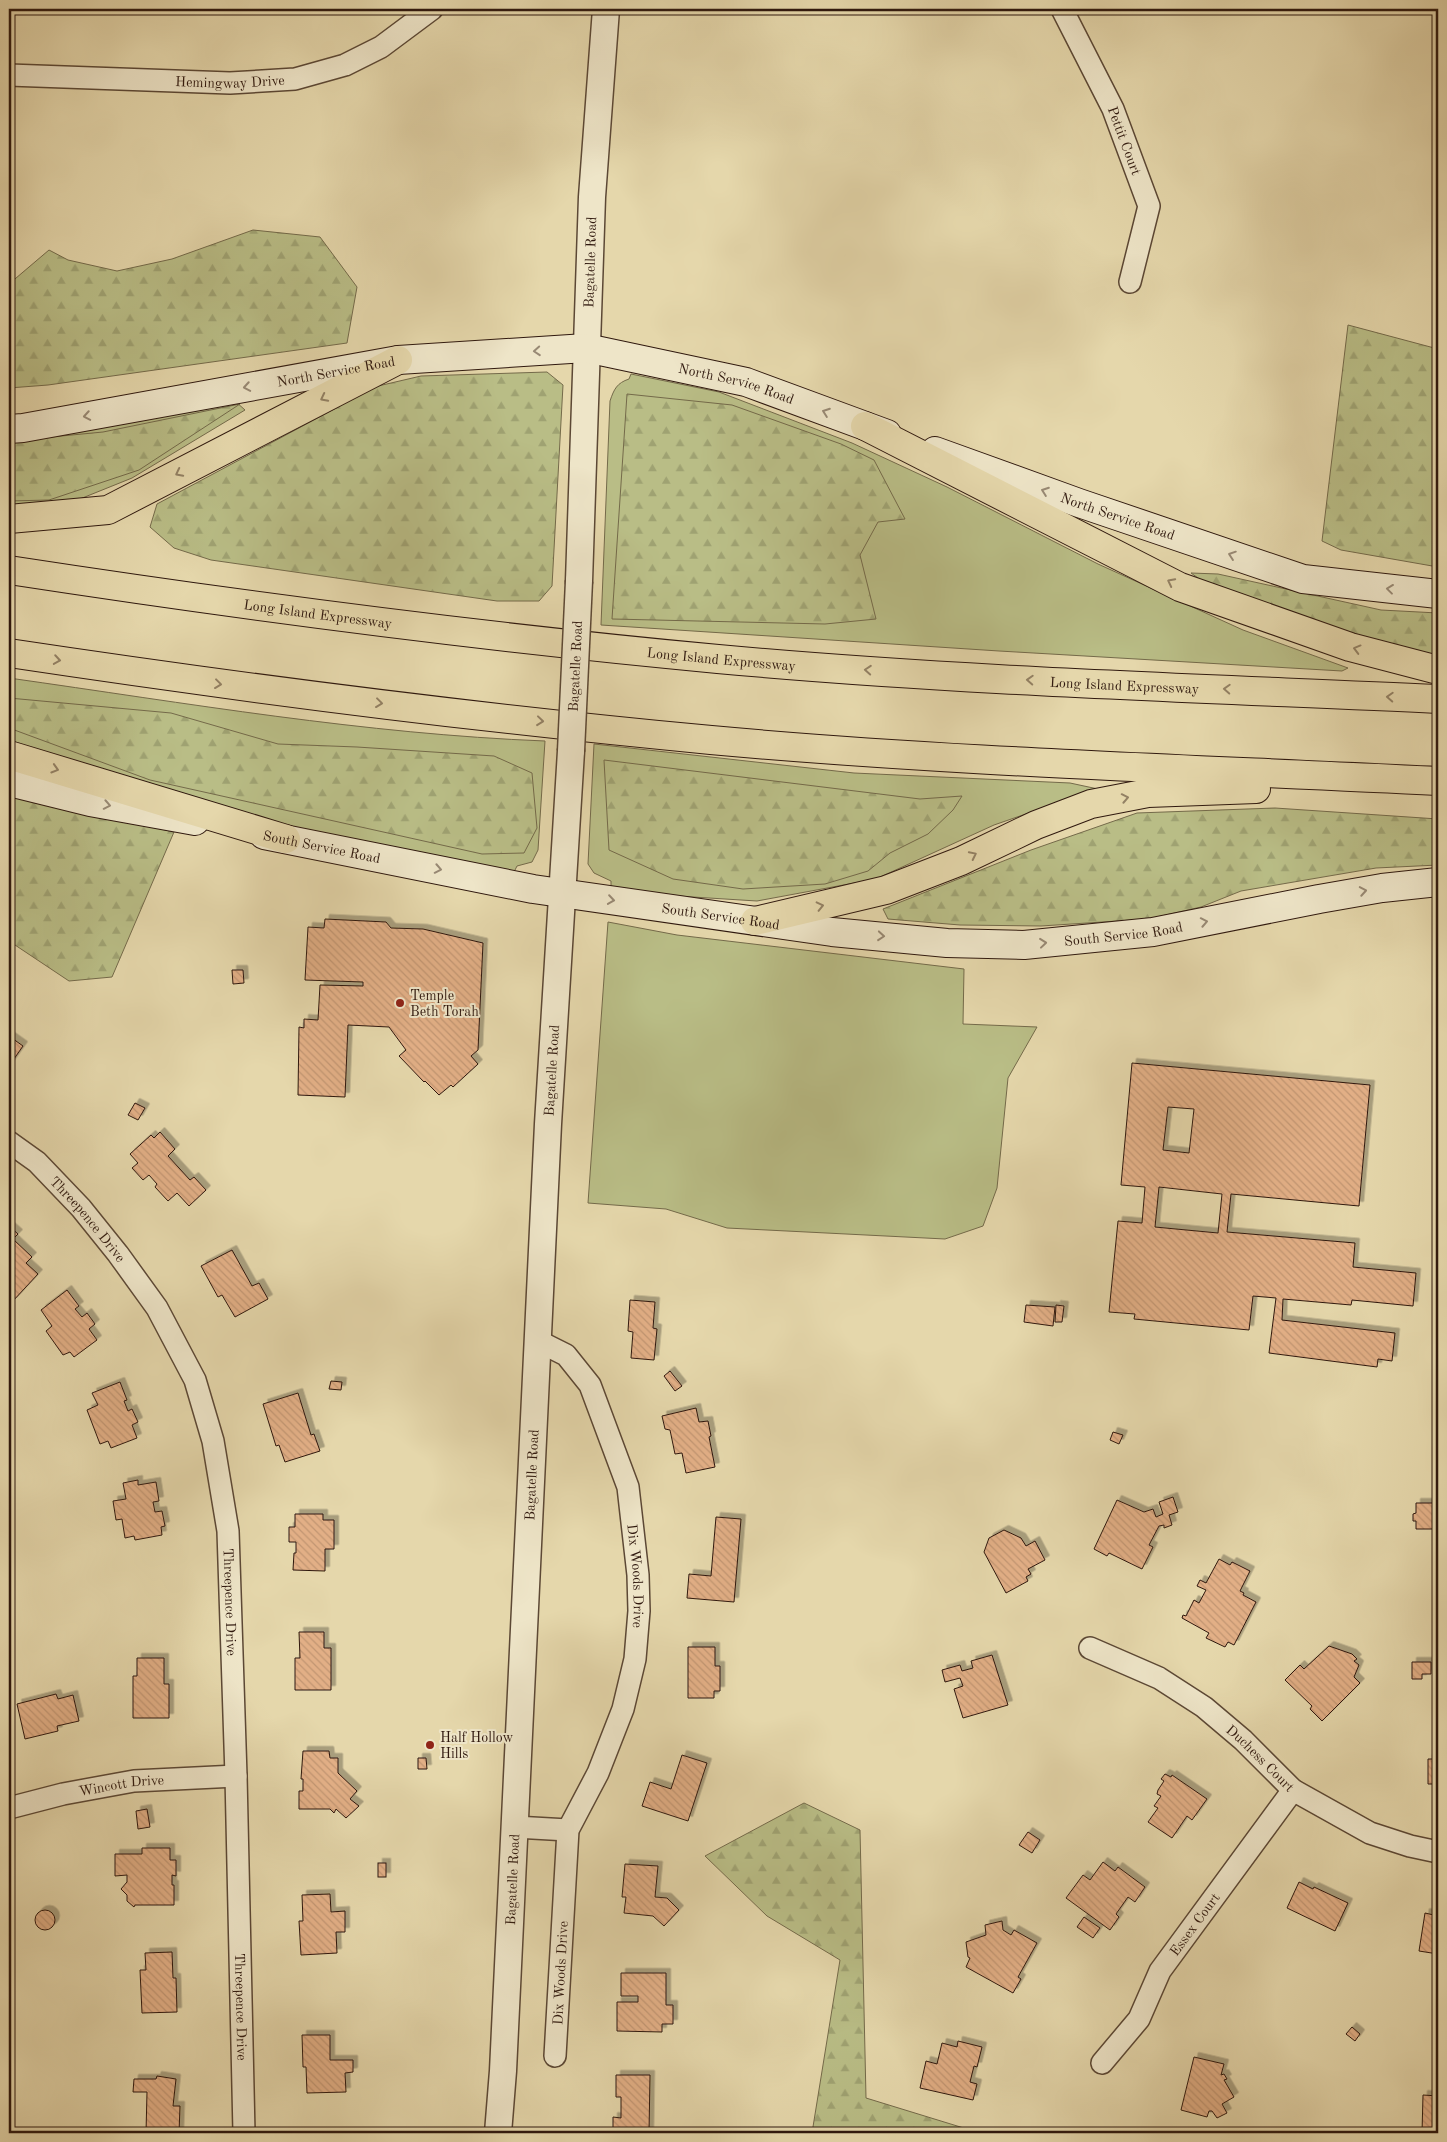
<svg xmlns="http://www.w3.org/2000/svg" width="1447" height="2142" font-family="'Old Standard TT',serif">
<defs>
<pattern id="forest-firs" width="22" height="20" patternUnits="userSpaceOnUse" patternTransform="scale(1.25)"><rect width="22" height="20" fill="#b9bd86"/><path d="M5 1l3.5 6h-7zM16 11l3.5 6h-7z" fill="#9fa272"/></pattern>
<pattern id="building-back-hatch" width="6" height="6" patternUnits="userSpaceOnUse" patternTransform="scale(1.25)"><rect width="6" height="6" fill="#e2af86"/><path d="M-1 5l2 2M0 0l6 6M5-1l2 2" fill="none" stroke="#c29672"/></pattern>
<filter id="shadow"><feDropShadow dx="4.5" dy="-4.5" stdDeviation="0" flood-color="#0004"/></filter>
</defs>
<rect width="100%" height="100%" fill="#e5d7ab"/>
<filter id="stains"><feTurbulence type="fractalNoise" baseFrequency=".004" numOctaves="4"/><feColorMatrix values="0 0 0 0 .2 0 0 0 0 .09 0 0 0 0 .02 0 0 0 .5 -.17"/></filter>
<radialGradient id="worn" r=".72"><stop offset=".6" stop-color="#630" stop-opacity="0"/><stop offset="1" stop-color="#630" stop-opacity=".3"/></radialGradient>
<g fill="#b9bd86" stroke="#746a4a">
<path d="M631,374l88,18 133,51 95,44 151,77 145,66 105,38 -6,3 -343,-20 -398,-26 9,-224c4,-12 7,-18 19,-22z"/>
<polygon points="235,401 245,410 132,478 65,505 9,513 9,438"/>
<path d="M9,678c177,25 356,56 536,63l-7,109 -6,12 -15,4 -3,6 -169,-32 -159,-41 -177,-54z"/>
<polygon points="594,744 854,773 1070,783 1098,789 994,825 876,879 757,901 645,894 611,886 611,881 594,873 588,864"/>
<polygon points="608,922 677,935 964,969 963,1024 1037,1027 1008,1078 997,1188 983,1226 945,1239 727,1228 666,1209 588,1203"/>
</g>
<g fill="url(#forest-firs)" stroke="#746a4a">
<polygon points="253,230 320,237 357,287 347,343 48,385 9,388 9,284 49,250 68,260 117,271 172,259"/>
<polygon points="1348,325 1438,349 1438,567 1341,550 1322,541"/>
<polygon points="547,372 563,385 552,586 539,601 497,601 211,560 174,548 150,527 157,504 340,406 361,390 421,376"/>
<polygon points="627,394 732,405 841,444 874,460 905,519 878,522 860,555 876,619 825,624 612,619"/>
<polygon points="240,404 139,470 49,500 9,501 9,441 103,432"/>
<polygon points="1191,573 1218,574 1381,610 1438,613 1438,656 1299,624 1212,588"/>
<polygon points="9,698 171,713 278,744 357,747 494,756 532,773 537,828 524,853 482,854 150,780 9,728"/>
<polygon points="604,760 920,799 962,796 953,810 928,834 890,853 868,871 825,884 743,889 673,879 609,850"/>
<polygon points="9,794 174,832 112,977 69,981 9,941"/>
<polygon points="1275,808 1438,819 1438,865 1376,868 1241,891 1201,907 1148,919 1041,926 960,925 888,919 883,909 1031,850 1137,813"/>
<polygon points="804,1803 860,1830 866,2098 980,2133 812,2133 840,1960 767,1916 705,1856"/>
</g>
<g fill="url(#building-back-hatch)" stroke="#2f180e" fill-rule="evenodd" filter="url(#shadow)">
<polygon points="325,919 386,922 391,928 423,929 483,943 478,1050 471,1056 478,1064 453,1087 451,1085 439,1095 425,1081 424,1082 399,1056 406,1050 389,1027 348,1025 345,1097 298,1095 299,1027 304,1028 304,1019 318,1020 320,985 363,986 363,982 305,980 308,927 324,928"/>
<polygon points="232,970 243,970 244,983 233,984"/>
<polygon points="9,1036 23,1046 9,1066"/>
<path d="M1132,1063l238,22 -11,121 -128,-12 -4,38 128,11 -2,24 63,6 -3,33 -61,-6 -1,5 -68,-6 -1,21 113,13 -3,28 -14,-2 -1,8 -108,-14 7,-55 -23,-2 -4,34 -115,-11 1,-5 -26,-2 9,-91 24,2 3,-36 -24,-2zM1168,1107l26,2 -5,44 -26,-3zM1159,1187l63,7 -4,39 -63,-6z"/>
<polygon points="135,1103 145,1108 138,1120 128,1115"/>
<polygon points="160,1132 175,1149 168,1156 190,1180 194,1177 206,1190 189,1206 177,1193 168,1201 155,1187 157,1184 149,1175 143,1180 132,1168 138,1163 130,1154 151,1135 154,1138"/>
<polygon points="9,1226 18,1234 13,1239 32,1257 26,1263 38,1274 12,1302 9,1299"/>
<polygon points="232,1250 252,1286 259,1283 268,1299 235,1317 222,1295 218,1297 201,1266"/>
<polygon points="67,1290 79,1306 75,1309 82,1317 87,1313 95,1324 89,1329 97,1340 74,1357 70,1352 63,1355 46,1331 52,1326 41,1310"/>
<polygon points="630,1300 655,1302 653,1328 657,1329 654,1360 631,1358 633,1332 628,1331"/>
<polygon points="1026,1305 1055,1307 1053,1326 1024,1322"/>
<polygon points="1056,1305 1064,1306 1062,1322 1055,1322"/>
<polygon points="670,1371 682,1386 675,1391 664,1376"/>
<polygon points="331,1381 342,1382 341,1390 329,1389"/>
<polygon points="120,1382 127,1400 124,1401 128,1411 132,1409 138,1422 132,1425 137,1438 111,1448 108,1441 100,1444 87,1410 98,1405 92,1393"/>
<polygon points="298,1393 311,1435 314,1434 320,1451 285,1462 279,1445 276,1446 263,1404"/>
<polygon points="696,1408 699,1422 708,1421 711,1436 709,1437 715,1467 686,1473 682,1453 675,1454 670,1430 665,1429 662,1416"/>
<polygon points="1113,1432 1123,1435 1119,1444 1110,1440"/>
<polygon points="138,1480 138,1485 156,1482 159,1501 153,1502 155,1512 162,1511 165,1526 161,1527 162,1535 135,1540 134,1536 125,1538 122,1519 116,1520 113,1501 126,1499 123,1483"/>
<polygon points="1173,1497 1178,1512 1169,1515 1172,1525 1164,1528 1164,1525 1159,1526 1149,1545 1153,1547 1142,1569 1109,1553 1107,1556 1094,1549 1117,1500 1144,1512 1153,1509 1156,1517 1163,1514 1159,1502"/>
<polygon points="1416,1503 1435,1503 1435,1529 1416,1529 1416,1521 1413,1521 1413,1514 1416,1513"/>
<polygon points="295,1514 323,1514 323,1520 334,1520 334,1549 325,1549 325,1571 293,1570 294,1553 296,1553 296,1542 289,1542 289,1527 295,1527"/>
<polygon points="716,1517 741,1519 734,1602 687,1598 689,1574 711,1576"/>
<polygon points="1004,1530 1021,1538 1026,1546 1035,1541 1045,1560 1028,1569 1031,1574 1026,1577 1028,1581 1006,1593 984,1552 989,1538"/>
<polygon points="1219,1559 1230,1565 1232,1562 1250,1571 1240,1591 1244,1593 1243,1595 1256,1602 1234,1645 1228,1642 1225,1647 1206,1638 1209,1633 1182,1618 1183,1615 1186,1616 1194,1600 1199,1603 1206,1590 1197,1586 1200,1580 1206,1583"/>
<polygon points="299,1632 324,1632 324,1648 331,1648 331,1690 295,1690 295,1658 300,1658"/>
<polygon points="1329,1646 1352,1654 1357,1659 1354,1661 1359,1665 1354,1677 1360,1683 1322,1721 1310,1709 1312,1706 1285,1680 1300,1665 1304,1669"/>
<polygon points="688,1647 715,1647 715,1666 720,1666 720,1691 714,1691 714,1698 688,1698"/>
<polygon points="992,1655 1008,1705 963,1718 954,1689 963,1686 960,1678 945,1682 942,1670 960,1665 962,1671 973,1668 971,1661"/>
<polygon points="137,1658 164,1658 164,1684 169,1684 169,1718 133,1718 133,1676 137,1676"/>
<polygon points="1412,1662 1431,1662 1431,1674 1422,1674 1422,1679 1412,1679"/>
<polygon points="56,1694 58,1699 73,1695 79,1721 57,1726 58,1731 25,1739 17,1704"/>
<polygon points="1435,1736 1438,1736 1438,1784 1428,1784 1428,1759 1435,1759"/>
<polygon points="303,1751 329,1751 330,1758 338,1758 338,1773 357,1791 350,1799 359,1806 346,1818 336,1809 334,1813 330,1809 299,1809 299,1791 303,1791 303,1779 301,1779"/>
<polygon points="682,1755 707,1763 688,1821 642,1806 650,1782 671,1789"/>
<polygon points="418,1758 426,1758 427,1769 418,1769"/>
<polygon points="1165,1774 1171,1777 1172,1775 1207,1799 1192,1820 1187,1816 1172,1838 1148,1822 1158,1808 1154,1806 1161,1796 1157,1794 1158,1790 1164,1781 1161,1779"/>
<polygon points="147,1809 150,1827 138,1829 136,1811"/>
<polygon points="1028,1832 1040,1840 1032,1853 1019,1845"/>
<polygon points="142,1848 170,1848 170,1860 176,1860 176,1876 172,1875 172,1885 174,1885 174,1905 135,1905 134,1907 127,1901 127,1895 121,1889 127,1882 127,1875 115,1876 115,1854 142,1854"/>
<polygon points="1103,1862 1115,1871 1118,1867 1145,1887 1135,1902 1128,1897 1116,1914 1119,1917 1110,1930 1066,1898 1083,1875 1090,1880"/>
<rect x="378" y="1863" width="8" height="14"/>
<polygon points="625,1864 658,1866 655,1897 667,1898 679,1910 664,1926 653,1916 624,1913 626,1897 622,1897"/>
<polygon points="1299,1882 1313,1889 1314,1887 1348,1903 1335,1931 1287,1908"/>
<polygon points="330,1894 331,1912 345,1911 345,1932 336,1932 337,1953 301,1955 299,1921 303,1921 302,1895"/>
<circle cx="45" cy="1920" r="10"/>
<polygon points="1425,1913 1438,1916 1438,1954 1419,1951"/>
<polygon points="1084,1917 1100,1928 1093,1938 1077,1927"/>
<polygon points="1002,1921 1003,1930 1011,1935 1014,1930 1037,1943 1018,1977 1021,1979 1013,1993 966,1967 970,1958 968,1957 966,1942 986,1935 985,1925"/>
<polygon points="172,1952 173,1978 176,1978 177,2012 142,2013 140,1970 146,1970 145,1953"/>
<polygon points="621,1973 666,1973 666,2005 673,2005 673,2024 662,2024 662,2032 617,2031 617,2002 638,2002 638,1996 621,1996"/>
<polygon points="1352,2027 1360,2034 1355,2041 1346,2034"/>
<polygon points="302,2035 330,2035 330,2060 353,2060 353,2072 345,2073 346,2092 307,2093 306,2067 303,2067"/>
<polygon points="958,2041 982,2047 977,2067 974,2066 970,2082 977,2084 973,2100 920,2088 926,2061 937,2064 942,2043 957,2047"/>
<polygon points="1194,2057 1224,2064 1221,2075 1224,2074 1227,2079 1224,2080 1234,2097 1222,2104 1227,2113 1217,2118 1212,2111 1209,2111 1207,2117 1181,2110"/>
<polygon points="616,2075 650,2075 649,2133 613,2133 613,2117 621,2118 621,2097 616,2097"/>
<polygon points="157,2076 176,2079 173,2106 180,2106 179,2133 146,2133 147,2092 133,2092 134,2079 156,2079"/>
<polygon points="1423,2095 1438,2096 1438,2133 1422,2133"/>
</g>
<g fill="none" stroke-linecap="round" stroke-linejoin="round">
<g stroke="#5c4835" stroke-width="24">
<g id="minor">
<path id="s1" d="M1062,9l51,100 36,97 -19,76"/>
<path id="s2" d="M9,75l221,8 65,-4 50,-14 36,-18 51,-38"/>
<path id="s3" d="M9,1142l28,20 44,46 37,46 39,54 38,72 18,61 15,90 8,245 8,357"/>
<path id="s4" d="M538,1341l28,14 24,30 38,102 10,88 1,36 -4,48 -12,50 -25,64 -30,57 -13,226"/>
<path id="s5" d="M1090,1648l69,30 45,29 39,33 50,50 77,43 40,13 28,6"/>
<path id="s6" d="M9,1808l54,-14 71,-13 102,-5"/>
<polyline points="515,1827 568,1830"/>
<path id="s7" d="M1102,2063l37,-44 21,-48 133,-181"/>
</g>
</g>
<g stroke="#5c4835" stroke-width="29">
<g id="tertiary">
<path id="s8" d="M579,581l13,-384 14,-188"/>
<path id="s9" d="M498,2133l5,-62 45,-947 23,-373"/>
</g>
</g>
<g stroke="#2f180e" stroke-width="30">
<g id="secondary">
<path id="s10" d="M9,429l14,-1 375,-68 188,-12 160,34 141,52"/>
<path id="s11" d="M935,451l144,52 224,76 135,15"/>
<polyline points="9,782 90,802 195,821"/>
<path id="s12" d="M264,835l269,54 299,43 115,11 77,2 129,-13 166,-33 63,-11 56,-6"/>
</g>
</g>
<g stroke="#2f180e" stroke-width="30">
<g id="motorway">
<polyline points="865,426 1180,587 1350,647 1438,670"/>
<polyline points="9,519 108,510 398,360"/>
<path id="s13" d="M9,570c235,36 472,67 709,89 239,22 480,29 720,40"/>
<path d="M9,653c233,35 467,65 702,87 241,22 485,29 727,41"/>
<polyline points="9,755 286,839"/>
<polyline points="755,921 886,890 961,861 1036,825 1091,804 1148,793 1256,789"/>
</g>
</g>
<use href="#minor" stroke="#eee5c8" stroke-width="21"/>
<use href="#tertiary" stroke="#eee5c8" stroke-width="26"/>
<use href="#secondary" stroke="#eee5c8" stroke-width="28"/>
<use href="#motorway" stroke="#e5d7ab" stroke-width="28"/>
<g stroke="#5c4835" stroke-width="29" stroke-linecap="butt">
<g id="tertiary-bridge">
<path id="s14" d="M571,751l8,-170"/>
</g>
</g>
<use href="#tertiary-bridge" stroke="#eee5c8" stroke-width="26"/>
</g>
<defs><path id="oneway-chevron" d="M-2-3.5L2.5 0L-2 3.5" fill="none" stroke-width="1.6" stroke-linecap="round" stroke-linejoin="round" transform="scale(1.25)"/></defs>
<g stroke="#988974">
<use href="#oneway-chevron" transform="translate(537 351) rotate(176)"/>
<use href="#oneway-chevron" transform="translate(247 387) rotate(170)"/>
<use href="#oneway-chevron" transform="translate(826 412) rotate(-160)"/>
<use href="#oneway-chevron" transform="translate(87 416) rotate(170)"/>
<use href="#oneway-chevron" transform="translate(1045 491) rotate(-160)"/>
<use href="#oneway-chevron" transform="translate(1232 555) rotate(-161)"/>
<use href="#oneway-chevron" transform="translate(1390 589) rotate(-173)"/>
<use href="#oneway-chevron" transform="translate(107 805) rotate(11)"/>
<use href="#oneway-chevron" transform="translate(438 869) rotate(11)"/>
<use href="#oneway-chevron" transform="translate(1363 891) rotate(-10)"/>
<use href="#oneway-chevron" transform="translate(611 900) rotate(8)"/>
<use href="#oneway-chevron" transform="translate(1204 922) rotate(-11)"/>
<use href="#oneway-chevron" transform="translate(881 936) rotate(5)"/>
<use href="#oneway-chevron" transform="translate(1043 943) rotate(-6)"/>
</g>
<g stroke="#938164">
<use href="#oneway-chevron" transform="translate(324 398) rotate(153)"/>
<use href="#oneway-chevron" transform="translate(179 473) rotate(153)"/>
<use href="#oneway-chevron" transform="translate(1171 582) rotate(-153)"/>
<use href="#oneway-chevron" transform="translate(1357 649) rotate(-165)"/>
<use href="#oneway-chevron" transform="translate(57 660) rotate(9)"/>
<use href="#oneway-chevron" transform="translate(868 670) rotate(-176)"/>
<use href="#oneway-chevron" transform="translate(1030 680) rotate(-177)"/>
<use href="#oneway-chevron" transform="translate(218 684) rotate(7)"/>
<use href="#oneway-chevron" transform="translate(1227 689) rotate(-177)"/>
<use href="#oneway-chevron" transform="translate(1390 697) rotate(-177)"/>
<use href="#oneway-chevron" transform="translate(379 703) rotate(7)"/>
<use href="#oneway-chevron" transform="translate(540 721) rotate(6)"/>
<use href="#oneway-chevron" transform="translate(55 769) rotate(17)"/>
<use href="#oneway-chevron" transform="translate(1125 798) rotate(-11)"/>
<use href="#oneway-chevron" transform="translate(973 855) rotate(-26)"/>
<use href="#oneway-chevron" transform="translate(820 906) rotate(-13)"/>
</g>
<g fill="#8f2418" stroke="#eee5c8" stroke-width="2">
<circle cx="400" cy="1003" r="5"/>
<circle cx="430" cy="1745" r="5"/>
</g>
<g text-anchor="middle" stroke-width="4" stroke-linejoin="round" paint-order="stroke">
<g font-size="14" fill="#2f180e" stroke="#eee5c8">
<text dy="5" stroke="none"><textPath href="#s2" startOffset="221">Hemingway Drive</textPath></text>
<text dy="5" stroke="none"><textPath href="#s1" startOffset="146">Pettit Court</textPath></text>
<text dy="5" stroke="none"><textPath href="#s8" startOffset="319">Bagatelle Road</textPath></text>
<text dy="5" stroke="none"><textPath href="#s10" startOffset="332">North Service Road</textPath></text>
<text dy="5" stroke="none"><textPath href="#s10" startOffset="738">North Service Road</textPath></text>
<text dy="5" stroke="none"><textPath href="#s11" startOffset="194">North Service Road</textPath></text>
<text dy="5" stroke="none"><textPath href="#s13" startOffset="312">Long Island Expressway</textPath></text>
<text dy="5" stroke="none"><textPath href="#s13" startOffset="718">Long Island Expressway</textPath></text>
<text dy="5" stroke="none"><textPath href="#s14" startOffset="85">Bagatelle Road</textPath></text>
<text dy="5" stroke="none"><textPath href="#s13" startOffset="1122">Long Island Expressway</textPath></text>
<text dy="5" stroke="none"><textPath href="#s12" startOffset="59">South Service Road</textPath></text>
<text dy="5" stroke="none"><textPath href="#s12" startOffset="464">South Service Road</textPath></text>
<text dy="5" stroke="none"><textPath href="#s12" startOffset="869">South Service Road</textPath></text>
<text dy="5" stroke="none"><textPath href="#s9" startOffset="1064">Bagatelle Road</textPath></text>
<text dy="5" stroke="none"><textPath href="#s3" startOffset="111">Threepence Drive</textPath></text>
<text dy="5" stroke="none"><textPath href="#s9" startOffset="659">Bagatelle Road</textPath></text>
<text dy="5" stroke="none"><textPath href="#s4" startOffset="268">Dix Woods Drive</textPath></text>
<text dy="5" stroke="none"><textPath href="#s3" startOffset="531">Threepence Drive</textPath></text>
<text dy="5" stroke="none"><textPath href="#s5" startOffset="205">Duchess Court</textPath></text>
<text dy="5" stroke="none"><textPath href="#s6" startOffset="115">Wincott Drive</textPath></text>
<text dy="5" stroke="none"><textPath href="#s9" startOffset="254">Bagatelle Road</textPath></text>
<text dy="5" stroke="none"><textPath href="#s7" startOffset="168">Essex Court</textPath></text>
<text transform="translate(560 1973) rotate(-87)" y="5">Dix Woods Drive</text>
<text dy="5" stroke="none"><textPath href="#s3" startOffset="936">Threepence Drive</textPath></text>
</g>
<g font-size="14" fill="#2f180e" stroke="#eee5c8" text-anchor="start">
<text x="410" y="1000">Temple<tspan x="410" dy="16">Beth Torah</tspan></text>
<text x="440" y="1742">Half Hollow<tspan x="440" dy="16">Hills</tspan></text>
</g>
</g>
<rect width="1447" height="2142" fill="none" stroke="#e5d7ab" stroke-width="30"/>
<rect x="10" y="10" width="1427" height="2122" fill="none" stroke="#2f180e" stroke-width="2.5"/>
<rect x="15" y="15" width="1417" height="2112" fill="none" stroke="#2f180e"/>
<rect width="100%" height="100%" filter="url(#stains)"/>
<rect width="100%" height="100%" fill="url(#worn)"/>
</svg>
